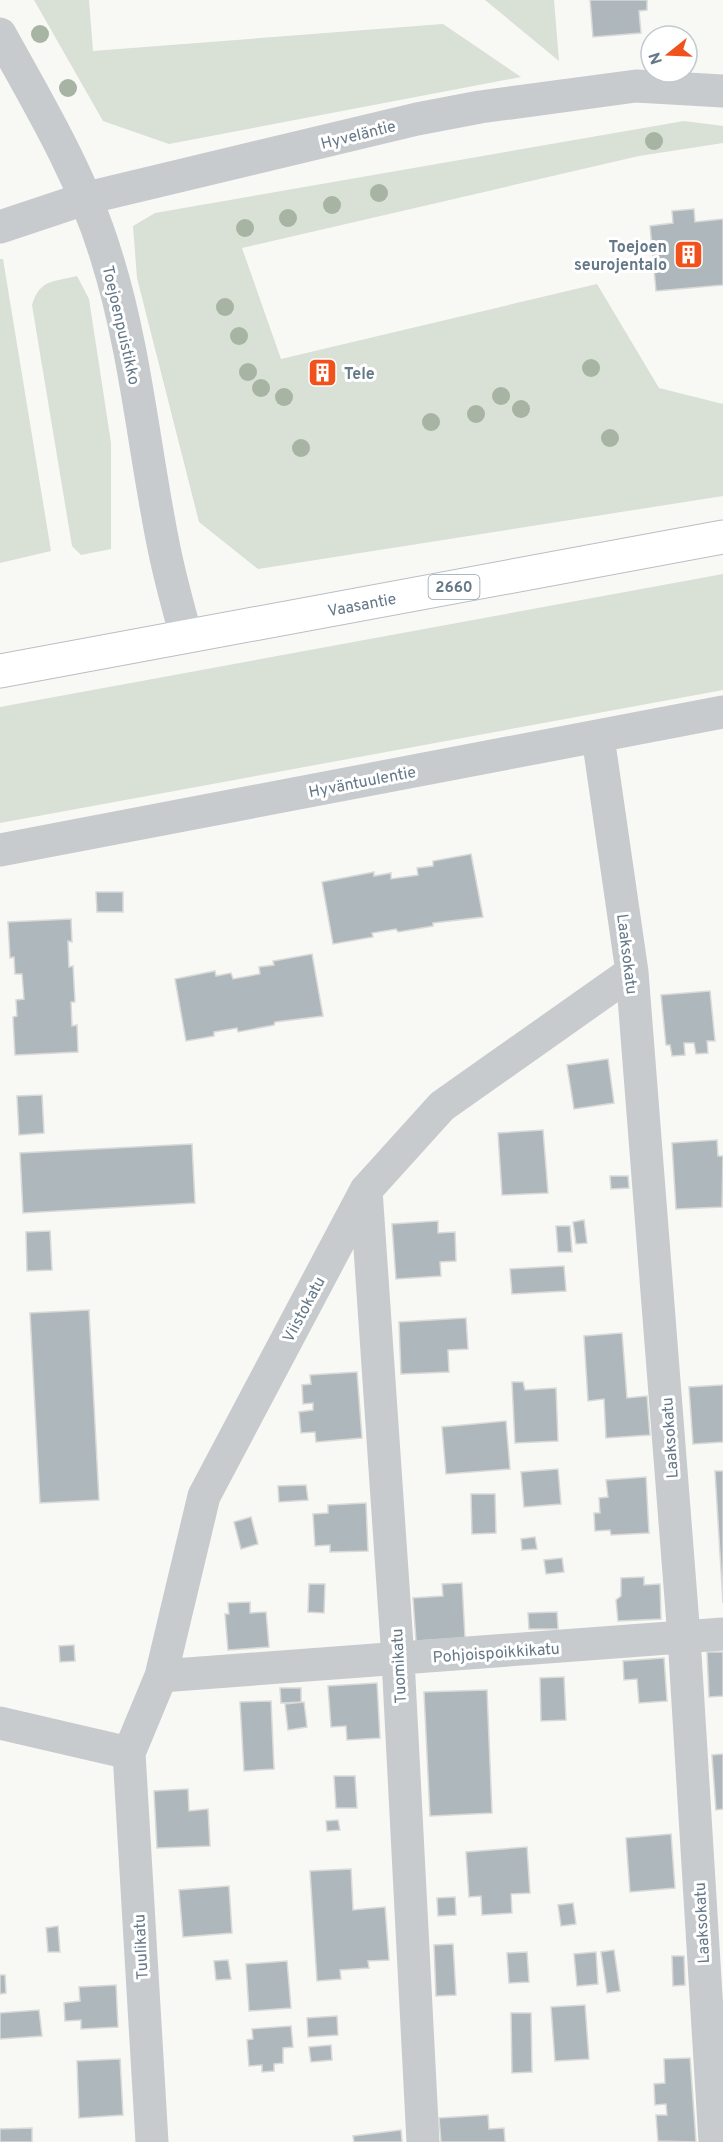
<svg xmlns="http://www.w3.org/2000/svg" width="723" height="2142" font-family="Overpass,sans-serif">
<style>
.green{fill:#d9e0d5}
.building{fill:#aeb7bc;stroke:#d9dad7;stroke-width:1.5}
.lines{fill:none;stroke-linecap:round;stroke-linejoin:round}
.major-casing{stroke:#babec2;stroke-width:35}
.minor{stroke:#c7cbce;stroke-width:33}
.major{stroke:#fff;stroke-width:33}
.tree{fill:#a7b3a3}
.labels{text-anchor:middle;stroke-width:6;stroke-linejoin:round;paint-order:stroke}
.shield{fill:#fff;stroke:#92a0ac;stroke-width:1.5}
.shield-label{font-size:15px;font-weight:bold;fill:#647888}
.street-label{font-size:16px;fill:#647888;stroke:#fff}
.poi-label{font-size:16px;font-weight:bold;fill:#647888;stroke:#fff;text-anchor:end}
</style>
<rect width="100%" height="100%" fill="#f8f8f5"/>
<path class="green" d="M34,0h55l4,51 350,-27 78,53 -352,67 -66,-23z
M485,0h69l5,61z
M684,121l39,5v17l-84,13 -397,92 39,111 316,-75 62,104 64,16v92l-465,73 -59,-47 -62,-244 -4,-52 22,-13z
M0,259h3l48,292 -51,12z
M77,276l12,23 22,144v106l-30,6 -9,-9 -40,-241c8,-26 21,-23 45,-29z
M723,574v116l-723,133v-116z"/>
<path class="building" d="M590,0h57v10l-8,1 2,22 -48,4z
M694,209l1,13 28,-3v66l-67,6 -6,-65 23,-3 -1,-12z
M471,854l12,63 -50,6v3l-35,6 -2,-3 -24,4 1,4 -40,7 -11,-62 52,-10v4l17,-3v6l27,-4 -1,-7 16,-2v-5z
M96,892h27v20h-26z
M71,919l1,23 -4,-1 1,26 4,-1 2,36h-4l1,24 5,-1 1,27 -63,3 -2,-38 4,-1 -1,-16 8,-1 -2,-25h-7l-1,-17 -4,1 -2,-36z
M312,954l11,62 -48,6 -1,3 -36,7 -1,-4 -23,4v4l-28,5 -11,-62 40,-8 1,5 15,-3 2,6 27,-5 -1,-7 15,-2 -1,-4z
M710,991l5,50h-8l1,12 -12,1 -2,-11h-10l1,12 -13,1 -2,-11h-4l-5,-50z
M608,1059l6,44 -40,6 -7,-44z
M42,1095l2,38 -25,2 -2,-39z
M543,1130l5,63 -46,2 -4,-62z
M717,1140l1,16h5l-1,51 -46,2 -4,-66z
M192,1144l3,59 -172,10 -3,-60z
M610,1176h18l1,12 -18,1z
M584,1220l3,23 -11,1 -3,-22z
M438,1221v12l17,-1 1,29 -16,1 1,14 -45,3 -4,-55z
M556,1226h14l2,26h-14z
M50,1231l2,39 -25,1 -1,-39z
M564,1266l2,25 -54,3 -2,-25z
M89,1310l10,190 -59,3 -10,-190z
M466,1318l2,31 -20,1 1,22 -48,2 -2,-52z
M622,1333l5,65 20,-2 3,39 -44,3 -2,-39 -16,2 -4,-65z
M357,1372l5,66 -46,4 -1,-10 -14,1 -2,-21 14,-2v-7l-10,1 -1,-19 9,-1 -1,-9z
M512,1382h11l2,8 31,-2 2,53 -43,2z
M723,1385v57l-30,2 -4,-57z
M506,1421l4,48 -64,5 -4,-47z
M558,1469l3,35 -37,3 -3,-35z
M715,1471h8v132z
M646,1477l3,56 -38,2 -1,-5 -15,1 -1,-18h6l-1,-15 9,-1 -2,-17z
M306,1485l2,15 -29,2 -1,-16z
M471,1494h24l1,39 -24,1z
M366,1503l2,48 -38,1v-7l-15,1 -2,-32 15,-1v-8z
M251,1517l7,27 -17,5 -7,-27z
M535,1537l2,12 -15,1 -1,-11z
M562,1558l2,14 -18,2 -2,-14z
M644,1577v8l16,-1 1,35 -43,2 -2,-21 5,-4v-18z
M462,1583l3,55 -49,3 -3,-43 30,-2 -1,-12z
M309,1584h16l-1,29 -16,-1z
M250,1602v11l16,-1 3,35 -41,3 -3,-36h4l-1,-11z
M557,1612l1,17h-29l-1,-16z
M74,1645l1,16 -15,1 -1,-16z
M707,1652h16v44l-14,1z
M664,1658l3,43 -28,2 -2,-24 -13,1 -1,-19z
M564,1677l2,43 -25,1 -1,-43z
M377,1683l3,55 -33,2 -1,-14 -15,1 -3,-41z
M280,1688h21v14l-20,1z
M487,1690l5,123 -62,3 -6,-124z
M271,1701l3,68 -30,2 -4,-69z
M304,1702l3,25 -19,3 -3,-26z
M723,1754v55l-7,1 -4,-55z
M334,1776h21l2,32h-21z
M188,1789l1,22 19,-2 2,37 -53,2 -3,-57z
M338,1820l2,10 -13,1 -1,-10z
M671,1834l4,54 -45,4 -4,-54z
M527,1847l3,46 -19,1 1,19 -30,2 -1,-19 -12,1 -3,-45z
M351,1869l2,41 32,-3 4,53 -21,1 1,7 -29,2 1,9 -24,2 -7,-110z
M229,1886l3,47 -49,4 -4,-47z
M455,1897l1,18 -18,1 -1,-18z
M573,1903l3,21 -15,2 -3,-21z
M58,1926l2,26h-12l-2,-24z
M453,1944l3,51 -20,1 -2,-51z
M614,1950l6,41 -13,2 -6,-41z
M527,1952l2,30 -20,1 -2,-30z
M596,1952l2,32 -21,2 -3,-32z
M672,1956h12l1,29 -12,1z
M228,1960l3,19 -15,1 -2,-19z
M287,1961l4,47 -42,3 -3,-47z
M0,1975h5l1,18 -6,1z
M116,1985l2,42 -37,2v-9l-16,1 -1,-18 16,-2 -1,-14z
M585,2005l4,54 -34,2 -4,-54z
M39,2010l3,26 -42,3v-26z
M511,2013h20l1,59 -20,1z
M337,2016l1,19 -30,2 -1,-19z
M291,2026l2,21 -10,1v15l-9,1v7l-12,1v-7l-13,1 -2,-26 6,-1 -1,-10z
M331,2045l1,15 -21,2 -2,-15z
M690,2058l6,84 -38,-1 -2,-26h11l-1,-11 -11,1 -1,-21 11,-1 -1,-24z
M120,2059l3,56 -44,3 -2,-57z
M488,2115l1,14 15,-1 1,14h-64l-2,-24z
M32,2128v14h-32v-13z
M401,2130l1,12h-48l-1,-6z"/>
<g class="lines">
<defs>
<g id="major">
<path id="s1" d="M0,671l723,-134"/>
</g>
</defs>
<use href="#major" class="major-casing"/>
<path class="minor" d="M0,34c40,72 82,142 106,221 30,95 38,196 58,293 6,30 14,59 22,88
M0,227l87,-29 330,-79 63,-12 156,-21 87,5
M598,737l34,235 52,665 31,505
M0,850l723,-138
M366,1190l32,469 25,483
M161,1676l562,-42
M0,1723l129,30
M152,2142l-23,-389 32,-77 43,-180 162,-306 76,-84 190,-134"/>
<use href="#major" class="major"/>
</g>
<g class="tree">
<circle cx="40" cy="34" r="9"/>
<circle cx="68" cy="88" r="9"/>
<circle cx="654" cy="141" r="9"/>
<circle cx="379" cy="193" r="9"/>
<circle cx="332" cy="205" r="9"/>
<circle cx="288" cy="218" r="9"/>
<circle cx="245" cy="228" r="9"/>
<circle cx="225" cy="307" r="9"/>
<circle cx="239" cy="336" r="9"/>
<circle cx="591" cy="368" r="9"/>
<circle cx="248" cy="372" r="9"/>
<circle cx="261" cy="388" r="9"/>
<circle cx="501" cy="396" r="9"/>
<circle cx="284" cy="397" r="9"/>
<circle cx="521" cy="409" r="9"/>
<circle cx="476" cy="414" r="9"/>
<circle cx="431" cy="422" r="9"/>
<circle cx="610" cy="438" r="9"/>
<circle cx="301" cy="448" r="9"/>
</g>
<defs>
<symbol id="building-square" viewBox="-11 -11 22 22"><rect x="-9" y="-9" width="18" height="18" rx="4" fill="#f1511b" stroke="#fff"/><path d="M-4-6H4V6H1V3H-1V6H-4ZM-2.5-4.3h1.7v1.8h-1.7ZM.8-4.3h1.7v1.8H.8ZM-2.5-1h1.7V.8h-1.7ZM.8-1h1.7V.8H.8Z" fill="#fff"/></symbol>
</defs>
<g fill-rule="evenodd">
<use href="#building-square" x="672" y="238" width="33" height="33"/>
<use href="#building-square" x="306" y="356" width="33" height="33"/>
</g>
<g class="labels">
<rect class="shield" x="428.5" y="575" width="51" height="24" rx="4.5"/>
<g class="shield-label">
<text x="454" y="592">2660</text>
</g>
<g class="street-label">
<text transform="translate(358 134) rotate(-14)" y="6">Hyveläntie</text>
<text transform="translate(122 325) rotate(77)" y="6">Toejoenpuistikko</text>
<text dy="6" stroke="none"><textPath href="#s1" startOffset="368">Vaasantie</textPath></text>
<text transform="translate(362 781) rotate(-11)" y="6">Hyväntuulentie</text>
<text transform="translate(628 954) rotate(83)" y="6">Laaksokatu</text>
<text transform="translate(303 1309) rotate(-62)" y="6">Viistokatu</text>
<text transform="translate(669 1438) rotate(-94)" y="6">Laaksokatu</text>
<text transform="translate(496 1652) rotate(-4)" y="6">Pohjoispoikkikatu</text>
<text transform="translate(398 1666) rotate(-93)" y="6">Tuomikatu</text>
<text transform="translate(701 1923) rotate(-93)" y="6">Laaksokatu</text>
<text transform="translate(140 1947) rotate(-93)" y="6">Tuulikatu</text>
</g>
<g class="poi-label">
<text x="667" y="252">Toejoen<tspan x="667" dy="18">seurojentalo</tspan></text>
<text x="344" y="379" text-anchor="start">Tele</text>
</g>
</g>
<g transform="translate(669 54) rotate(252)"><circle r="28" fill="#ffffff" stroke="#c1c9cf" stroke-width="1.5"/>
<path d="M0-4.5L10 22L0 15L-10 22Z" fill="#f1511b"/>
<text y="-9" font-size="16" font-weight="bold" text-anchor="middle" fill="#647888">N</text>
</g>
</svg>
